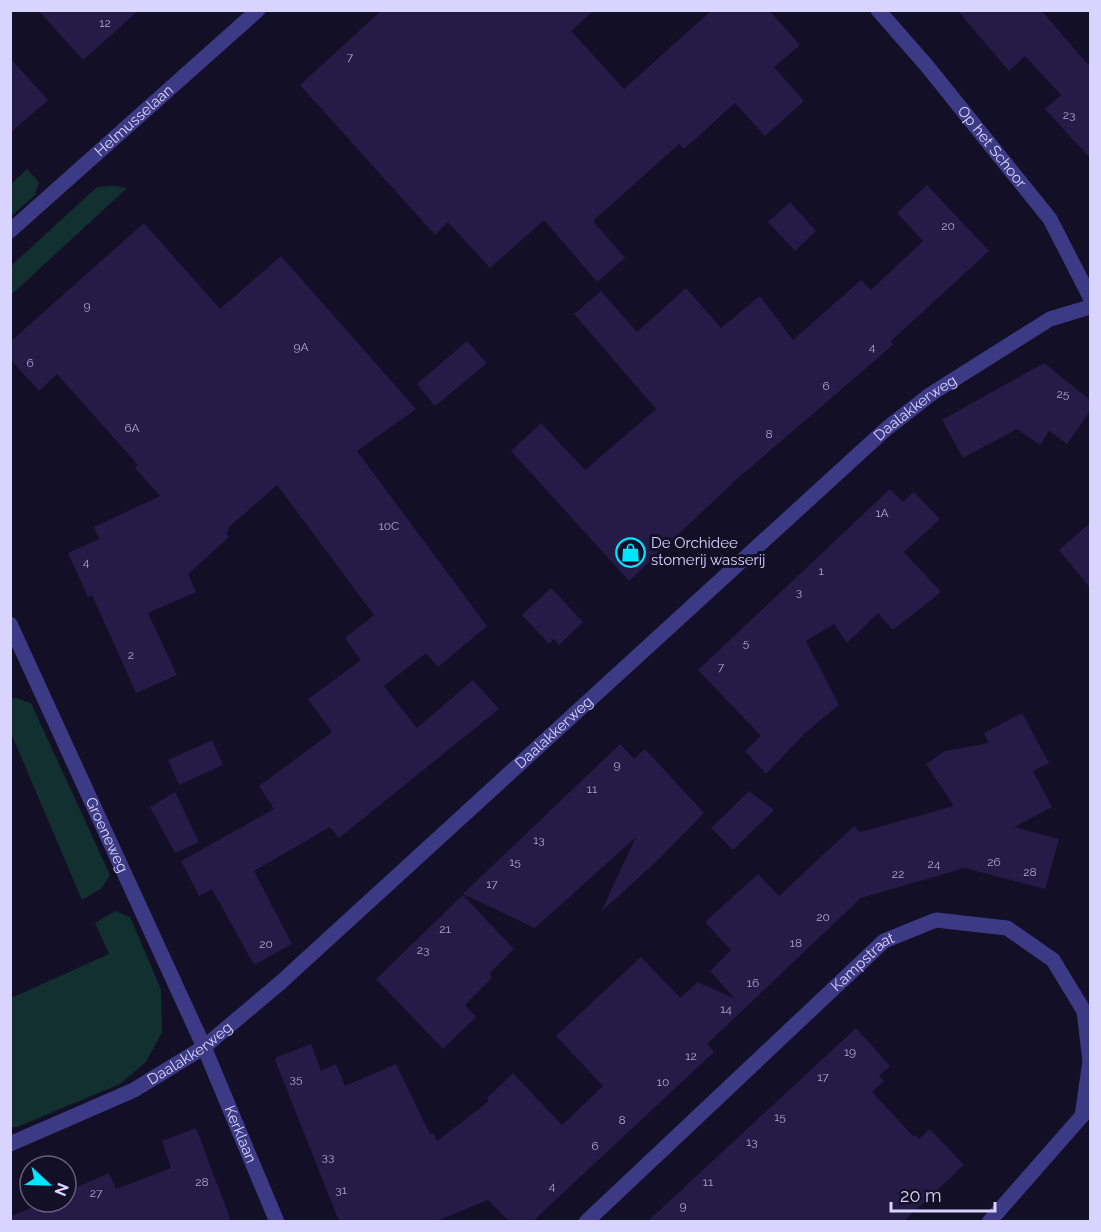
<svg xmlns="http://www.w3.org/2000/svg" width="1101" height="1232" font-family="Raleway,sans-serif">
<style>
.green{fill:#12302f}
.building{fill:#241b47}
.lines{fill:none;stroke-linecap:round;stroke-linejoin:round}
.street{stroke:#3d3a85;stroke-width:15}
.labels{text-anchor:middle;stroke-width:6;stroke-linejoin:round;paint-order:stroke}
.number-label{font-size:12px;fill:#aca6d1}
.street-label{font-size:15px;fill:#d9d4ff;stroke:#130f26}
.poi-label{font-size:15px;fill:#d9d4ff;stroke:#130f26;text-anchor:start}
</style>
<rect width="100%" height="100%" fill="#130f26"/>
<path class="green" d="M27,169l12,13 -4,13 -24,21v-32z
M114,186l13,2 -116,107v-29l86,-79z
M16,698l15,5 79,172 -8,13 -20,12 -71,-167v-34z
M115,911l15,6 31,72 1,43 -16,30 -26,22 -103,43h-6v-129l98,-44 -14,-31z"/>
<path class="building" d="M38,10h101l-56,50z
M382,10h212l-23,21 53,58 88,-79h57l31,35 -26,22 30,34 -39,35 -30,-33 -51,46 -5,-5 -86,77 32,37 -28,24 -53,-62 -54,48 -42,-46 -13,13 -135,-150z
M957,10h84l49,57v91l-45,-49 16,-14 -36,-39 -16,15z
M10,58l38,42 -38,33z
M927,185l62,66 -98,90 2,4 -156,134 -108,102 -118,-130 30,-28 44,47 71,-61 -82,-95 27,-23 36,41 49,-44 35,40 39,-32 33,44 68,-60 10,10 52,-49 -26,-28z
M790,202l26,29 -21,20 -27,-29z
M144,223l76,86 61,-53 135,153 -59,42 130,175 -49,41 -12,-14 -42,33 33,42 56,-48 26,29 -160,129 -9,-11 -76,44 38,73 -38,21 -42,-76 -13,7 -18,-35 93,-52 -15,-23 73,-54 -24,-33 53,-39 -16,-22 29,-23 -97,-130 -49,43 1,2 -3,3 3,4 -41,37 8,18 -48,21 29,62 -41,18 -44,-98 -4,2 -20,-44 31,-14 -5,-12 66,-31 -25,-28 3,-3 -81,-91 -18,17 -29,-32v-17z
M467,341l20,22 -52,43 -18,-22z
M1044,363l46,37v11l-23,33 -18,-13 -9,14 -23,-16 -54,29 -21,-38z
M890,489l13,13 11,-10 26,27 -36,33 37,40 -48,38 -15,-17 -31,30 -13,-19 -28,17 33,64 -34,28 -39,41 -21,-23 16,-15 -63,-66z
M1090,523v65l-31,-38z
M551,588l32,34 -24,23 -5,-6 -5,5 -27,-29z
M1022,713l27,50 -16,8 19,36 -38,20 45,12 -14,50 -80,-21 -104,30 -154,146 7,8 -181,169h-24l-21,-21 -51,21h-98l-64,-161 2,-3 34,-13 10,27 15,-7 9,22 51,-22 34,70 3,-1 4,8 52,-40 -2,-3 26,-25 49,52 41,-39 -47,-50 85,-79 39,41 18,-16 37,17 -25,-28 21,-21 -26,-28 53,-48 21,22 75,-70 6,6 94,-26 -28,-42 19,-13 44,-8 -5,-10z
M212,740l11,25 -44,20 -11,-25z
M620,744l14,15 11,-10 59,64 -47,48 -56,51 35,-75 -101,91 -72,-34z
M749,791l25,19 -41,40 -22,-22z
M175,792l24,50 -24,11 -25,-46z
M463,895l51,54 -25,25 3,4 -27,27 11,12 -33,32 -67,-70z
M856,1028l34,38 -11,10 5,5 -12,11 42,45 2,-2 3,4 11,-10 34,36 -60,56h-256z
M196,1128l35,93h-221v-4l34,-15h22v-10l43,-19 7,16 55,-21 -9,-27z"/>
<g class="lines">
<g class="street">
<path id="s1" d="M878,10l49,56 123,153 40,78"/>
<path id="s2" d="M10,231l248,-221"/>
<path id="s3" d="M10,624l194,423 73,175"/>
<path id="s4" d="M10,1144l124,-54 70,-43 76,-64 606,-554 45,-35 119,-75 40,-12"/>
<path id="s5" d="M586,1222l298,-281 52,-21 71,8 46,32 31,51 6,50 -8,55"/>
<path d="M989,1222l93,-106"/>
</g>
</g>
<defs>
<symbol id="shop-ring" viewBox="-11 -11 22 22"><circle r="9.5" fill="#130f26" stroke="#00e5ff" stroke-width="1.5"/><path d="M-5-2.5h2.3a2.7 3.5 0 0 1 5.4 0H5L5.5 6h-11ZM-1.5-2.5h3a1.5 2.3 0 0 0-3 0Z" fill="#00e5ff"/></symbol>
</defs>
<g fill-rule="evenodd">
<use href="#shop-ring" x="614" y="536" width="33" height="33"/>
</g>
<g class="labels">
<g class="number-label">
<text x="105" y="27">12</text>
<text x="350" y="61">7</text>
<text x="1069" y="119">23</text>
<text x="948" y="230">20</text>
<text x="87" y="310">9</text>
<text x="301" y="351">9A</text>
<text x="872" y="351">4</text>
<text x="30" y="367">6</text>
<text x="826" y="390">6</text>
<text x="1063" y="398">25</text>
<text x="132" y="432">6A</text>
<text x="769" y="438">8</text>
<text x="882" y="517">1A</text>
<text x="389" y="530">10C</text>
<text x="86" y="566">4</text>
<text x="821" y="575">1</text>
<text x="799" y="596">3</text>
<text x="746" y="647">5</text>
<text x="131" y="659">2</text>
<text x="721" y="671">7</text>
<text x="617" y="769">9</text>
<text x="592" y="793">11</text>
<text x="539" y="844">13</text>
<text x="515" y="866">15</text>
<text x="994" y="866">26</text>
<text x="934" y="868">24</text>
<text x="1030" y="876">28</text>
<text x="898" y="878">22</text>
<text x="492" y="888">17</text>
<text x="823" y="921">20</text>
<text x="445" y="933">21</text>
<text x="796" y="947">18</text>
<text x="266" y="948">20</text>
<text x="423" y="954">23</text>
<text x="753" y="987">16</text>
<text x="726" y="1013">14</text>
<text x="850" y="1056">19</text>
<text x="691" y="1060">12</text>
<text x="823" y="1081">17</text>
<text x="296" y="1083">35</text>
<text x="663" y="1086">10</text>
<text x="780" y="1121">15</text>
<text x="622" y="1124">8</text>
<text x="752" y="1146">13</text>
<text x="595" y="1150">6</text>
<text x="328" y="1161">33</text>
<text x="202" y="1186">28</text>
<text x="708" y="1186">11</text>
<text x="552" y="1190">4</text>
<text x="341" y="1194">31</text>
<text x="96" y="1197">27</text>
<text x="683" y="1210">9</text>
</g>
<g class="street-label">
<text dy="5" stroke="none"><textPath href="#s2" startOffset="166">Helmusselaan</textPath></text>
<text dy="5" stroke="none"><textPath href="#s1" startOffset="178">Op het Schoor</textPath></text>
<text dy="5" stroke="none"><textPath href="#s4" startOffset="1174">Daalakkerweg</textPath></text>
<text dy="5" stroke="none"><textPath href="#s4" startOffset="688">Daalakkerweg</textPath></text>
<text dy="5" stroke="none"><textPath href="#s3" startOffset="232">Groeneweg</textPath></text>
<text dy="5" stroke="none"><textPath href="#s5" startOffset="380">Kampstraat</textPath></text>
<text dy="5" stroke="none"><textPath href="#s4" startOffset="202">Daalakkerweg</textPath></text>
<text dy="5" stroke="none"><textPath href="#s3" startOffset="560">Kerklaan</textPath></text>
</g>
<g class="poi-label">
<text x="651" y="548">De Orchidee<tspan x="651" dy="17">stomerij wasserij</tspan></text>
</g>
</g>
<rect width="1101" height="1232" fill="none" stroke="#d9d4ff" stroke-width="24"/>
<g transform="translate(48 1184) rotate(112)"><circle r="28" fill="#130f26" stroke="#625e7d" stroke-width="1.5"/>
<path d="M0-4.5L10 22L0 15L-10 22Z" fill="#00e5ff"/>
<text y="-9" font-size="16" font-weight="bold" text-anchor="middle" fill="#d9d4ff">N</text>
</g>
<path d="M891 1202v9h104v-9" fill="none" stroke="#d9d4ff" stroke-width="3"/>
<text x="900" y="1202" font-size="18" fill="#d9d4ff" stroke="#130f26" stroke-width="4.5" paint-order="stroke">20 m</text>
</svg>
